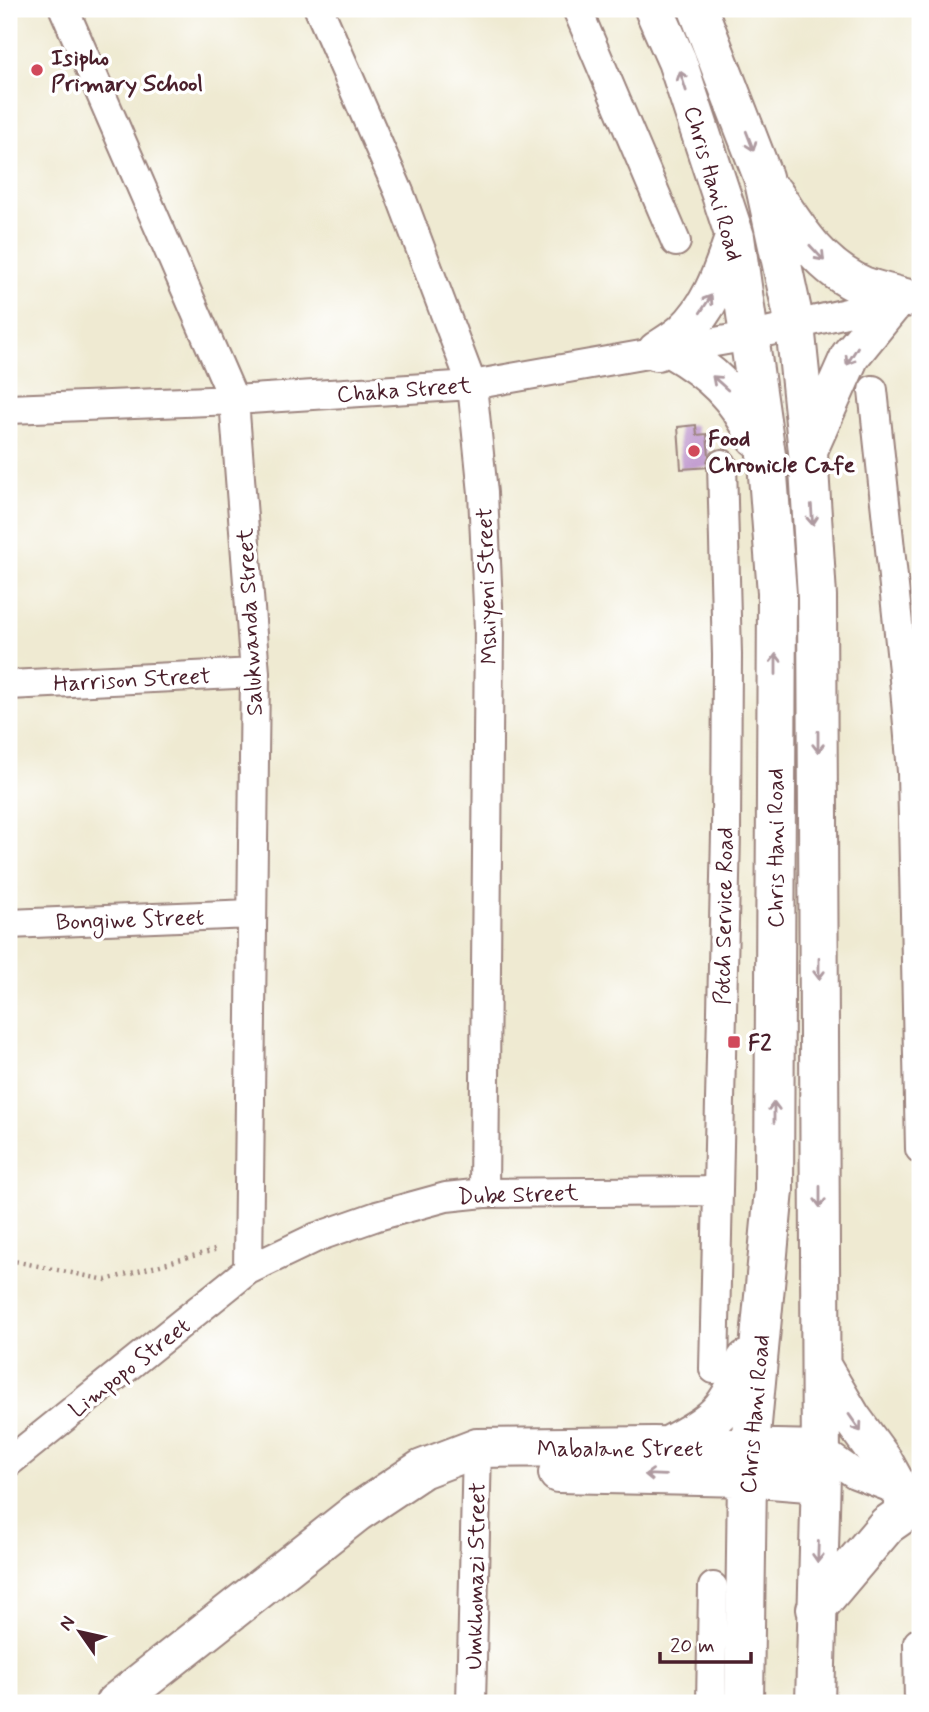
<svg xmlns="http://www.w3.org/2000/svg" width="929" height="1712" font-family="Mynerve,sans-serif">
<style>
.building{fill:#bf98ce}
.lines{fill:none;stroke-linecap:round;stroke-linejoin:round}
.street-casing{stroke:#9c847e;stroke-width:32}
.secondary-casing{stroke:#9c847e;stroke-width:42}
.path{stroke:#9c847e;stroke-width:4.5;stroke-dasharray:2 5;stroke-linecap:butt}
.street{stroke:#fff;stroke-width:28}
.secondary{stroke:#fff;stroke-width:38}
.oneway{stroke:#ae9aa0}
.poi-dot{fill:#d1495b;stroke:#fff;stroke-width:2.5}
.labels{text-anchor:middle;stroke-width:7;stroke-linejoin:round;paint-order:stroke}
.poi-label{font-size:23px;font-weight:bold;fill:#4a1f2b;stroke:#fff;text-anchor:start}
.street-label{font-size:23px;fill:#4a1f2b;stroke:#fff}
</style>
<rect width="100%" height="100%" fill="#fff"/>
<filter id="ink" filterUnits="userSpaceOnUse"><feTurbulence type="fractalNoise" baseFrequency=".0143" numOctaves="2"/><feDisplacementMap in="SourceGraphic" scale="14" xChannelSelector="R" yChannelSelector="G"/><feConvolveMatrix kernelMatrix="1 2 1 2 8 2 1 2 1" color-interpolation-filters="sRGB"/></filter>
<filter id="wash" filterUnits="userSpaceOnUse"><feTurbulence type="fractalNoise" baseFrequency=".00686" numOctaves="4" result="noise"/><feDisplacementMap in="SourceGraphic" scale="28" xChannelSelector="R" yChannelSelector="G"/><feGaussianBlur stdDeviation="1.57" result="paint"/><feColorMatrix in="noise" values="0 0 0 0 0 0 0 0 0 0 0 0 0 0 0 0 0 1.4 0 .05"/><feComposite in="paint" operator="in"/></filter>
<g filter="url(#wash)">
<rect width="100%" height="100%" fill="#efead2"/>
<g id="blocks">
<path class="building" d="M696,425l1,10 10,-1 3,33 -29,2 -3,-42z"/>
</g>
</g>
<g filter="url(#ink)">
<use href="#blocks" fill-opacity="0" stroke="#9c847e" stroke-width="2"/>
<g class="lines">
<defs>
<path id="street" d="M64,9l170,391 21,273 -7,597
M319,9l80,183 73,193 11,108 6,135 -5,565
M577,9l99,233
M873,390l32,299 7,83 8,377
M9,409l225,-9 238,-15 277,-49 152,-36
M9,685l246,-12
M9,924l242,-10
M714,1369l12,-536 1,-178 -5,-191
M821,1450l34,24 50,19
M9,1462l239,-192 69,-33 60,-21 69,-19 38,-4 233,-2
M918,1643l1,60
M471,1703l6,-255
M711,1703l2,-116"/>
<path id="secondary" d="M654,9l23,52 58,176 32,225 10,131 -3,597 -27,287 -3,226
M698,9l65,168 32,148 13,127 9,144 4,877 -6,230
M774,194c24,37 47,74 89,92 13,5 28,8 42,12
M672,349c38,22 66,47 84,88
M657,351c9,-6 19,-12 27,-19 27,-25 38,-59 49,-91
M809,448l41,-92 44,-54
M821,1366l30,51 32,44 16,29
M668,1446c46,-25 61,-34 78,-86
M558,1473l189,4 73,6
M816,1609l71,-84 33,-23
M115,1703l241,-190 66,-44 55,-21 176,-2 168,4"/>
</defs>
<use href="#street" class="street-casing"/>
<use href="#secondary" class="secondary-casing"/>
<path class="path" d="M9,1260l97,20 112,-31"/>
<use href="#street" class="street"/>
<use href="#secondary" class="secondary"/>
</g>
<defs><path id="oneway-shaft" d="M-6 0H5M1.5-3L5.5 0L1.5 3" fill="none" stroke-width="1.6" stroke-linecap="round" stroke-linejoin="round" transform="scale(1.75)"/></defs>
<g class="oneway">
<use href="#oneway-shaft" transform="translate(683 81) rotate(-108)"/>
<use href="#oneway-shaft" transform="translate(750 141) rotate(69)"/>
<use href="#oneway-shaft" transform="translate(817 253) rotate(47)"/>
<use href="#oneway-shaft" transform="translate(706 304) rotate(-57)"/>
<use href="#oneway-shaft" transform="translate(852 356) rotate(122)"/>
<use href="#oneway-shaft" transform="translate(720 383) rotate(-138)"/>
<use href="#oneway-shaft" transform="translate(812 515) rotate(86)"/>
<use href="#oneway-shaft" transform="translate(776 664) rotate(-90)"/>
<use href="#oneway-shaft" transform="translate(818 742) rotate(90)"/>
<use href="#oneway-shaft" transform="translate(819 969) rotate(90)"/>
<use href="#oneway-shaft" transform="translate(774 1112) rotate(-90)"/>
<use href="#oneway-shaft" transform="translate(820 1197) rotate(90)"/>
<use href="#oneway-shaft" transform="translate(855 1423) rotate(55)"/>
<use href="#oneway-shaft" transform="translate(655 1475) rotate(-178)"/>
<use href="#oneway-shaft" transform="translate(818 1552) rotate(92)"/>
</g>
</g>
<g class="poi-dot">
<circle cx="37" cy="70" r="7"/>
<circle cx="694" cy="451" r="7"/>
<rect x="727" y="1035" width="14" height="14" rx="3.5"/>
</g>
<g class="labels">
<g class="poi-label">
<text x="51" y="65">Isipho<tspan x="51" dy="26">Primary School</tspan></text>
<text x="708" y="446">Food<tspan x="708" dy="26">Chronicle Cafe</tspan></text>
<text x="748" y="1050">F2</text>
</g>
<g class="street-label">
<text transform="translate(714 183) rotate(74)" y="8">Chris Hani Road</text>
<text transform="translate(404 389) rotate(-4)" y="8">Chaka Street</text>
<text transform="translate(486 586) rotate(-92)" y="8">Mshiyeni Street</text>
<text transform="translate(249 622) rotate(-93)" y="8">Salukwanda Street</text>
<text transform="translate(132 679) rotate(-3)" y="8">Harrison Street</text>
<text transform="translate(775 848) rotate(-90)" y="8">Chris Hani Road</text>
<text transform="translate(723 916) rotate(-89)" y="8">Potch Service Road</text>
<text transform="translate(130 919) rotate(-2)" y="8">Bongiwe Street</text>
<text transform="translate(518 1194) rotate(-2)" y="8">Dube Street</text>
<text transform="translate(129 1367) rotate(-38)" y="8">Limpopo Street</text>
<text transform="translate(754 1414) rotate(-85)" y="8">Chris Hani Road</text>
<text x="620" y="1456">Mabalane Street</text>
<text transform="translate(475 1576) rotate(-89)" y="8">Umkhomazi Street</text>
</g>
</g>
<rect width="929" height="1712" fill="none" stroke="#fff" stroke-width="35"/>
<g transform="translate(80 1632) rotate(304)" stroke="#ffffff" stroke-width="5" paint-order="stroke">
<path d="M0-5L12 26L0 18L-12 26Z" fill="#4a1f2b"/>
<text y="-10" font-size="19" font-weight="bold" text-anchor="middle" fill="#4a1f2b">N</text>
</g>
<path d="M660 1652v10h91v-10" fill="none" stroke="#4a1f2b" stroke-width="3.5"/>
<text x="670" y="1652" font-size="21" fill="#4a1f2b" stroke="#ffffff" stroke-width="5" paint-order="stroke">20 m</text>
</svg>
